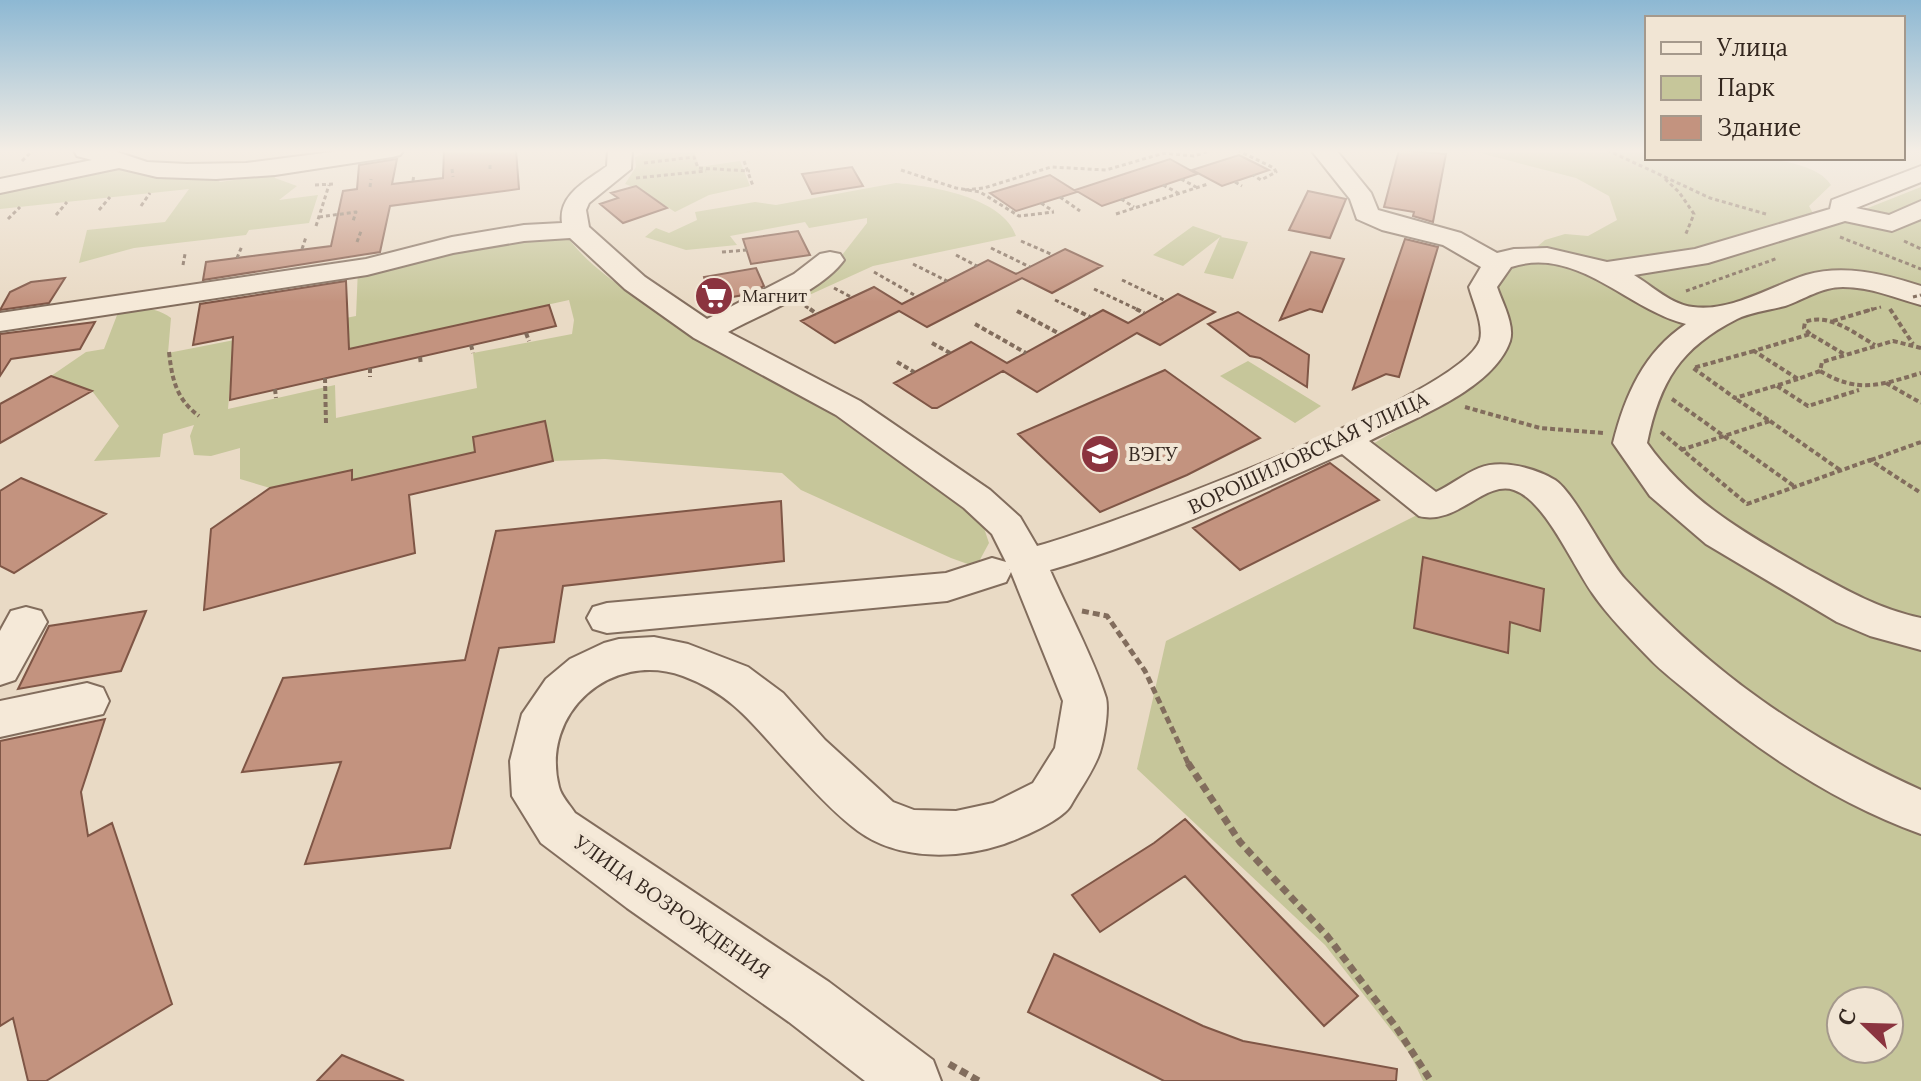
<svg xmlns="http://www.w3.org/2000/svg" width="1921" height="1081" font-family="Lora,serif">
<style>
.green{fill:#c6c69a;fill-rule:evenodd}
.building{fill:#c3937f;stroke:#7f5646;stroke-width:2}
.lines{fill:none;stroke-linecap:round;stroke-linejoin:round}
.minor-casing{stroke:#826d5d;stroke-width:4}
.path-far3{stroke:#826d5d;stroke-width:3;stroke-dasharray:4 3;stroke-linecap:butt}
.path-far2{stroke:#826d5d;stroke-width:4;stroke-dasharray:5 3;stroke-linecap:butt}
.path-far1{stroke:#826d5d;stroke-width:5;stroke-dasharray:7 4;stroke-linecap:butt}
.path{stroke:#826d5d;stroke-width:7;stroke-dasharray:8 5;stroke-linecap:butt}
.minor{fill:#f5e9d8;fill-rule:evenodd}
.path-bridge{stroke:#826d5d;stroke-width:3;stroke-dasharray:4 3;stroke-linecap:butt}
.labels{text-anchor:middle;stroke-width:8;stroke-linejoin:round;paint-order:stroke}
.far-poi-label{font-size:18px;fill:#34271f;stroke:#f1e5d4;text-anchor:start}
.street-label{font-size:20px;fill:#34271f;stroke:#f1e5d4}
.poi-label{font-size:20px;fill:#34271f;stroke:#f1e5d4;text-anchor:start}
</style>
<rect width="100%" height="100%" fill="#e9dac5"/>
<path class="green" d="M641,150h53l5,17 41,-6 10,25 -41,9 -34,17 -33,-22 -17,-6 11,-17 -1,-10 7,-2z
M1469,150h178v8c42,0 161,-11 184,27l-22,21 5,9 16,8 91,-36v894h-498l-13,-27 -85,-109 -188,-176 29,-128 259,-130 -75,-54 125,-72 19,-26 -9,-79 46,-28 14,-12 20,-6 23,2 29,-16 -8,-24 -33,-18zM1841,1001h48v48h-48z
M118,161l93,11 9,10 54,-8 1,4 22,8 -18,14 39,-5 -9,28 -60,7 -3,5 -112,13 -55,15 8,-33 78,-8 24,-33 -189,20v-23z
M896,183c35,3 107,14 120,53l-143,30 -77,35 -8,-7 51,-35 28,-36v-5l-58,10 -4,-6 -75,14 7,9 -51,5 -41,-13 11,-9 13,5 28,-13 -2,-8 60,-10 21,3z
M1193,226l29,10 -1,1 27,5 -15,37 -29,-6 16,-36 -37,29 -30,-11z
M563,231c28,42 79,69 121,96l3,6 146,82 149,107 7,21 -13,24 -25,-9 -150,-68 -19,-17 -177,-14 -52,2 -8,-40 -72,16 2,15 -123,28v-10l-82,18 -30,-9v-31l-29,8 -17,-1 -4,-19 4,-11 -31,9 -3,23 -66,4 25,-35 -27,-35 -41,-15 35,-24 18,-3 15,-39c20,-3 35,-4 52,8l-3,35 188,-37 2,-48zM569,300l5,20 -2,14 -99,19 4,35 -141,30 -1,-33 -107,24 3,-34z
M1248,361l73,45 -26,17 -75,-47z"/>
<path class="building" d="M444,150h72l3,39 -129,17 -10,46 -177,28 3,-18 125,-16 12,-55 14,-2 2,-24 38,-6 -5,25 51,-6z
M1399,150l47,4 -13,68 -20,-6 1,-4 -30,-5z
M1239,155l30,15 -47,16 -30,-16z
M1170,159l27,15 -95,32 -27,-16z
M852,167l11,19 -51,8 -10,-20z
M1050,175l27,17 -61,19 -26,-18z
M636,186l31,22 -44,15 -23,-19 18,-6 -7,-5z
M1308,191l38,8 -16,39 -41,-8z
M798,231l12,24 -59,9 -8,-25z
M1405,239l33,8 -39,130 -13,-3 -33,15z
M1065,249l37,17 -50,27 -30,-15 -95,49 -28,-16 -64,32 -34,-22 73,-34 28,17 86,-44 28,14z
M1311,252l33,7 -22,53 -12,-3 -30,11z
M756,268l8,18 -15,8 -39,7 -6,-24z
M65,278l-16,25 -49,7 10,-18 21,-10z
M346,281l3,68 200,-44 7,21 -326,74 3,-63 -40,8 7,-41z
M1178,294l37,18 -55,33 -23,-12 -100,59 -34,-21 -66,37h-5l-38,-25 77,-41 36,21 96,-53 25,13z
M1238,312l71,43 -2,32 -47,-29 -10,-2 -42,-32z
M95,322l-15,27 -69,10 -11,17v-42z
M1165,370l95,68 -73,37 -87,37 -82,-78z
M51,376l41,15 -92,52v-39z
M545,421l8,40 -144,34 6,58 -211,57 7,-81 59,-41 82,-18v10l123,-28 -2,-15z
M1330,463l49,37 -139,70 -47,-42z
M21,478l85,36 -92,59 -14,-7v-75z
M781,501l3,60 -221,25 -9,56 -55,6 -49,200 -145,16 36,-102 -99,10 41,-94 182,-18 31,-129z
M1423,557l121,32 -4,42 -30,-9 -2,31 -94,-25z
M146,611l-25,60 -103,18 31,-63z
M105,719l-24,73 7,44 24,-13 60,181 -126,77h-18l-15,-63 -13,8v-285z
M1185,819l173,177 -34,30 -139,-150 -85,56 -28,-37 82,-52z
M1054,954l149,72 40,15 154,28 -1,12h-232l-136,-69z
M342,1055l62,26h-87z"/>
<g class="lines">
<defs>
<path id="minor" d="M74,150h37l36,12 40,2 59,-1 101,-13h57l-4,5 -8,2 -117,18 -59,4 -59,-2 -38,-9 -119,25v-14l92,-19 -15,-4z
M608,150h24l-1,19 -42,34 -3,7 3,17 56,50 62,42 87,-45 26,-20 10,-2 10,2 4,6c-22,31 -83,54 -116,72l132,69 130,89 30,27 17,29c67,-18 425,-150 443,-206 4,-15 -7,-38 -11,-53l12,-20 -38,-22 -61,-15 -25,-11 -7,-20 -39,-49h25l35,43 7,17 83,23 36,20 17,-4 33,-1 60,14 88,-13 135,-40 2,-9 89,-34v16l-65,26 33,7 32,-14v18l-29,12 -47,-10 -137,42 -74,12c18,11 38,30 59,32 39,5 78,-21 113,-32 38,-11 78,-1 115,11v19c-26,-7 -50,-18 -78,-18 -22,0 -38,12 -58,19 -15,4 -34,6 -48,13 -57,29 -77,62 -90,124 41,58 96,89 157,124 38,21 74,42 117,51v32l-51,-14 -33,-14 -131,-78 -56,-48 -37,-53c12,-48 31,-91 73,-119 -58,-14 -109,-79 -175,-57l-14,20c5,15 18,38 13,54 -17,49 -98,78 -141,100l67,51c15,-7 28,-18 43,-24 23,-9 56,0 76,12 19,12 51,78 70,99 90,97 177,157 296,211v44c-84,-30 -159,-80 -227,-137 -15,-13 -32,-25 -45,-39 -19,-20 -41,-42 -56,-64 -20,-28 -48,-94 -79,-104 -30,-10 -57,36 -95,26l-77,-62c-97,43 -191,87 -292,116 17,39 44,89 56,128 3,13 -2,41 -6,54 -6,18 -20,37 -29,53 -8,15 -50,33 -67,39 -46,15 -105,17 -146,-13 -23,-17 -46,-42 -65,-63 -37,-39 -58,-73 -110,-92 -72,-26 -143,37 -124,111 2,9 11,18 16,26l254,169 104,78 8,21h-76l-76,-59 -162,-114 -86,-65 -29,-47 -2,-35 12,-47 24,-35 24,-20 34,-16 15,-4 35,-2 34,7 60,23 35,26 42,47 68,62 21,8 42,1 37,-8 40,-20 22,-35 8,-47 -52,-129 -5,10 -59,19 -340,32 -14,-4 -6,-11 6,-11 14,-4 339,-30 46,-15 14,4 4,8 -18,-36 -28,-26 -128,-93 -142,-77 -69,-49 -55,-51 -46,3 -71,12 -86,22 -367,56v-18l366,-54 86,-22 72,-12 38,-2c-4,-29 25,-42 45,-57z
M26,607l15,4 6,11 -32,58 -15,5v-54l11,-20z
M87,683l16,5 6,13 -6,13 -103,23v-36z"/>
</defs>
<use href="#minor" class="minor-casing"/>
<path class="path-far3" d="M1237,150l37,18 2,4 -15,8 -8,-5
M1607,150l103,48 56,16
M746,151h7
M22,161l11,-11
M744,161l9,25
M644,163l50,-6 4,11 52,3
M490,165v7
M452,169l1,8
M901,170l55,18 24,4 39,24 35,-4
M636,178l70,-7
M1181,179l15,8
M1665,179l14,13 15,22 -9,22
M413,181l1,-7
M1235,182l7,4
M315,185l18,-1
M1163,185l15,8
M370,187l1,-8
M965,190l19,-2 67,-21 55,3 58,-17 30,3 18,-6
M1060,197l20,14
M1121,199l13,8
M1041,203l12,8
M141,206l9,-13
M99,210l11,-13
M1116,214l92,-30
M56,215l11,-13
M319,217l37,-5 -3,9
M8,219l12,-12
M316,226l13,-41
M1840,237l81,32
M1021,241l32,14
M1904,241l17,8
M357,242l4,-11
M991,248l39,19
M302,249l4,-12
M722,252l25,-2
M956,255l21,11
M237,258l5,-12
M913,264l34,17
M183,265l2,-11
M874,272l42,24
M1122,280l44,21
M834,288l17,9
M1094,289l47,22
M1686,291l92,-33
M1055,300l23,11
M805,306l8,5
M1866,311l15,-4"/>
<path class="path-far2" d="M810,309l7,5
M1074,309l16,8
M1136,309l8,4
M1890,309l23,35
M1017,311l43,23
M1833,321l40,-12
M975,324l51,29
M526,333l3,8
M1810,334l-6,-6 1,-6c24,-10 50,12 70,23
M932,343l18,10
M471,345l2,8
M1921,348l-28,-7 -71,21 -2,9c39,23 60,14 101,2
M1754,351l-61,17 42,30 63,-19
M169,352c3,27 7,47 30,64
M420,357l1,8
M897,362l17,10
M370,368v9
M1820,371l-22,8 -44,-28 56,-17 34,20
M325,378l1,46
M1886,383l35,20
M1777,386l31,20 51,-16
M275,389l1,9
M1672,399l122,87
M1465,407l75,21 64,5
M1770,421l70,49
M1661,432l86,72 123,-44 51,33
M1681,450l89,-29 -34,-22
M1871,460l50,-18"/>
<path class="path-far1" d="M1082,611l25,5 38,55 44,94"/>
<path class="path" d="M1188,763l52,79 88,95 68,90 35,54
M949,1064l30,17"/>
<use href="#minor" class="minor"/>
<path class="path-bridge" d="M1913,297l8,-2"/>
</g>
<linearGradient id="sky" x2="0" y2="1"><stop stop-color="#8db8d3"/><stop offset="0.5" stop-color="#f5eee5"/><stop offset="1" stop-color="#f5eee5" stop-opacity="0"/></linearGradient>
<rect width="1921" height="302" fill="url(#sky)"/>
<defs>
<symbol id="supermarket-disc" viewBox="-11 -11 22 22"><circle r="9.5" fill="#8b343f" stroke="#f1e5d4"/><path d="M-6-5.5h2.5l.6 2H6L4.5 2H-2.5L-4.4-4H-6ZM-1.5 3.2a1.3 1.3 0 1 0 .1 0ZM3 3.2a1.3 1.3 0 1 0 .1 0Z" fill="#fff"/></symbol>
<symbol id="university-disc" viewBox="-11 -11 22 22"><circle r="9.5" fill="#8b343f" stroke="#f1e5d4"/><path d="M0-5L7-2L0 1L-7-2ZM-4 1L0 2.5L4 1V4Q0 6-4 4Z" fill="#fff"/></symbol>
</defs>
<g fill-rule="evenodd">
<use href="#supermarket-disc" x="692" y="274" width="44" height="44"/>
<use href="#university-disc" x="1078" y="432" width="44" height="44"/>
</g>
<g class="labels">
<g class="far-poi-label">
<text x="742" y="302">Магнит</text>
</g>
<g class="street-label">
<text transform="translate(1308 453) rotate(-25)" y="7">ВОРОШИЛОВСКАЯ УЛИЦА</text>
<text transform="translate(672 907) rotate(35)" y="7">УЛИЦА ВОЗРОЖДЕНИЯ</text>
</g>
<g class="poi-label">
<text x="1128" y="461">ВЭГУ</text>
</g>
</g>
<rect x="1645" y="16" width="260" height="144" fill="#f1e5d4" stroke="#a5998c" stroke-width="2"/>
<rect x="1661" y="42" width="40" height="12" fill="#f5e9d8" stroke="#a5998c" stroke-width="2"/>
<text x="1717" y="56" font-size="24" fill="#34271f">Улица</text>
<rect x="1661" y="76" width="40" height="24" fill="#c6c69a" stroke="#a5998c" stroke-width="2"/>
<text x="1717" y="96" font-size="24" fill="#34271f">Парк</text>
<rect x="1661" y="116" width="40" height="24" fill="#c3937f" stroke="#a5998c" stroke-width="2"/>
<text x="1717" y="136" font-size="24" fill="#34271f">Здание</text>
<g transform="translate(1865 1025) rotate(293)"><circle r="38" fill="#f1e5d4" stroke="#a5998c" stroke-width="2"/>
<path d="M0-6L14 30L0 20L-14 30Z" fill="#8b343f"/>
<text y="-12" font-size="22" font-weight="bold" text-anchor="middle" fill="#34271f">С</text>
</g>
</svg>
